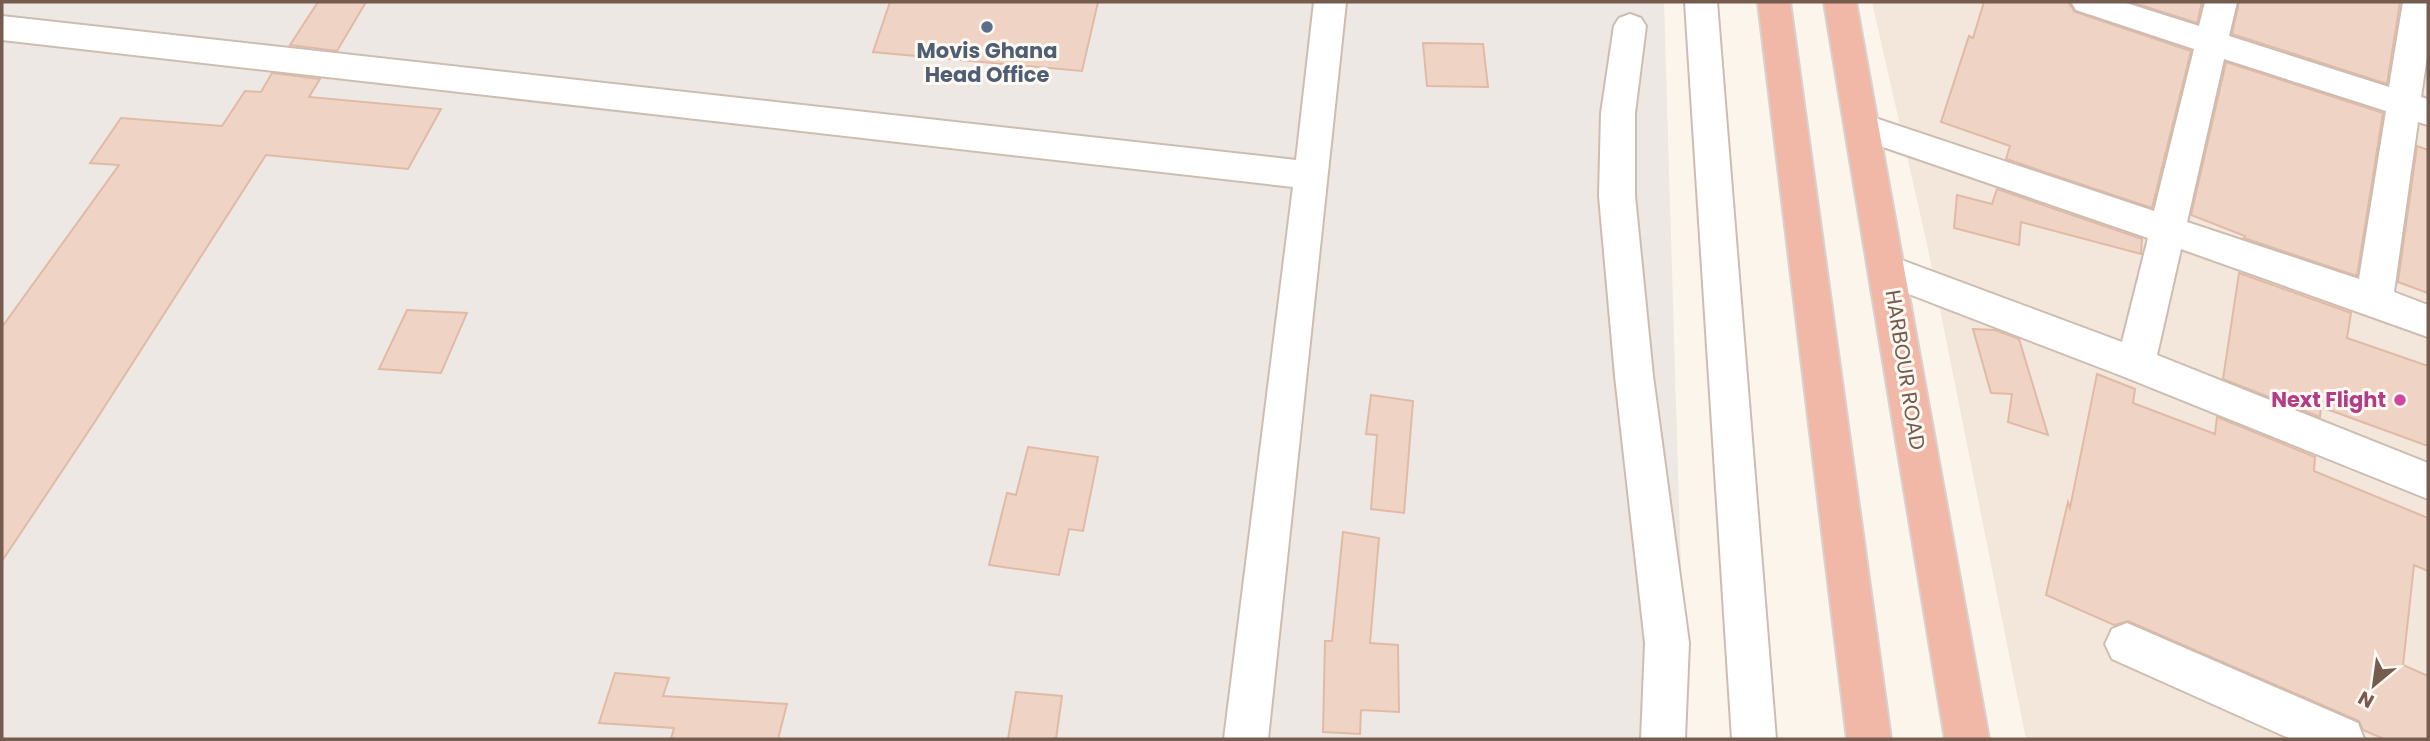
<svg xmlns="http://www.w3.org/2000/svg" width="2430" height="741" font-family="Poppins,sans-serif">
<style>
.residential{fill:#f3e6da}
.industrial{fill:#ede8e3}
.building{fill:#efd4c5;stroke:#e1baa6;stroke-width:2}
.lines{fill:none;stroke-linecap:round;stroke-linejoin:round}
.minor-casing{stroke:#cdbdb1;stroke-width:4}
.highway-casing{stroke:#d9d1ce;stroke-width:4}
.minor{fill:#fff;fill-rule:evenodd}
.highway{fill:#f1b7a7;fill-rule:evenodd}
.service-dot{fill:#5c6f8a;stroke:#fef9f2;stroke-width:2.5}
.hotel-dot{fill:#d1479c;stroke:#fef9f2;stroke-width:2.5}
.labels{text-anchor:middle;stroke-width:6;stroke-linejoin:round;paint-order:stroke}
.service-label{font-size:21px;font-weight:bold;fill:#4e5e75;stroke:#fef9f2}
.street-label{font-size:21px;fill:#765b4f;stroke:#fef9f2}
.hotel-label{font-size:21px;font-weight:bold;fill:#b23c85;stroke:#fef9f2;text-anchor:end}
</style>
<rect width="100%" height="100%" fill="#fcf5eb"/>
<path class="residential" d="M1872,2h556v737h-402l-99,-495z"/>
<path class="industrial" d="M2,2h1662l22,737h-1684z"/>
<path class="building" d="M318,2h48l-29,49 -47,-6z
M890,2h208l-16,69 -209,-19z
M1984,2h84l7,10 116,39 -39,157 -146,-49 4,-13 -69,-24 28,-86 4,2z
M2131,2h71l-5,21z
M2239,2h161l-13,82 -155,-50z
M1423,43l60,1 5,43 -61,-1z
M2226,62l157,51 -26,163 -113,-38 1,-2 -54,-21z
M272,73l48,6 -11,18 132,12 -33,60 -142,-14 -170,265 -94,141v-234l117,-162 -29,-2 31,-45 101,8 23,-35 16,1z
M2417,146l11,4v143l-30,-11z
M1997,189l145,50 -1,15 -120,-32 -2,23 -65,-17 3,-33 35,9z
M2239,273l112,40 -4,25 81,28v80l-107,-39 -1,10 -97,-38z
M407,310l60,3 -26,60 -62,-4z
M1973,329l22,1 24,9 29,96 -40,-13 4,-28 -21,-1z
M2097,374l38,15 -2,14 82,31 2,-17 98,40 -1,14 114,47v53l-14,-6 -11,100 25,11v63h-44l-21,-9 -4,-9 -231,-100 -14,4 -68,-30 22,-93 2,6z
M1371,395l42,6 -9,112 -33,-4 6,-74 -11,-1z
M1028,447l70,10 -15,74 -14,-2 -10,46 -70,-10 18,-72 9,2z
M1343,532l36,6 -9,105 28,2 1,67 -38,-2 -1,24 -37,-2 2,-91h7z
M615,673l54,5 -6,18 124,8 -9,35h-107l3,-11 -75,-5z
M1016,692l46,4 -6,43h-48z"/>
<g class="lines">
<defs>
<path id="minor" d="M1314,2h32l-78,737h-44l69,-552 -1291,-147v-24l1294,144z
M1685,2h32l59,737h-44z
M2071,2h52l76,24 6,-24h32l-8,34 160,51 14,-85h25v47l-7,48 7,2v26l-10,-3 -24,170 34,13v32l-247,-88 -24,106 271,108v36l-306,-123 -247,-95 -5,-11 5,-11 13,-4 234,87 26,-104 -297,-102 -5,-9 5,-9 12,-4 291,97 40,-162 -118,-39zM2224,59l162,52 -27,168 -172,-57z
M1630,14l11,4 5,8 -11,87v83l18,180 36,267 -4,96h-44l4,-96 -30,-267 -16,-180 2,-83 13,-87 5,-8z
M2127,623l231,100 6,16h-73l-179,-80 -7,-15 7,-15z"/>
<path id="highway" d="M1758,2h32l101,737h-44z
M1824,2h32l133,737h-44z"/>
</defs>
<use href="#minor" class="minor-casing"/>
<use href="#highway" class="highway-casing"/>
<use href="#minor" class="minor"/>
<use href="#highway" class="highway"/>
</g>
<circle class="service-dot" cx="987" cy="27" r="7"/>
<circle class="hotel-dot" cx="2400" cy="400" r="7"/>
<g class="labels">
<g class="service-label">
<text x="987" y="58">Movis Ghana<tspan x="987" dy="24">Head Office</tspan></text>
</g>
<g class="street-label">
<text transform="translate(1905 370) rotate(81)" y="7">HARBOUR ROAD</text>
</g>
<g class="hotel-label">
<text x="2386" y="407">Next Flight</text>
</g>
</g>
<rect width="2430" height="741" fill="none" stroke="#765b4f" stroke-width="7"/>
<g transform="translate(2374 685) rotate(209)" stroke="#fef9f2" stroke-width="5" paint-order="stroke">
<path d="M0-5L12 26L0 18L-12 26Z" fill="#765b4f"/>
<text y="-10" font-size="19" font-weight="bold" text-anchor="middle" fill="#765b4f">N</text>
</g>
</svg>
